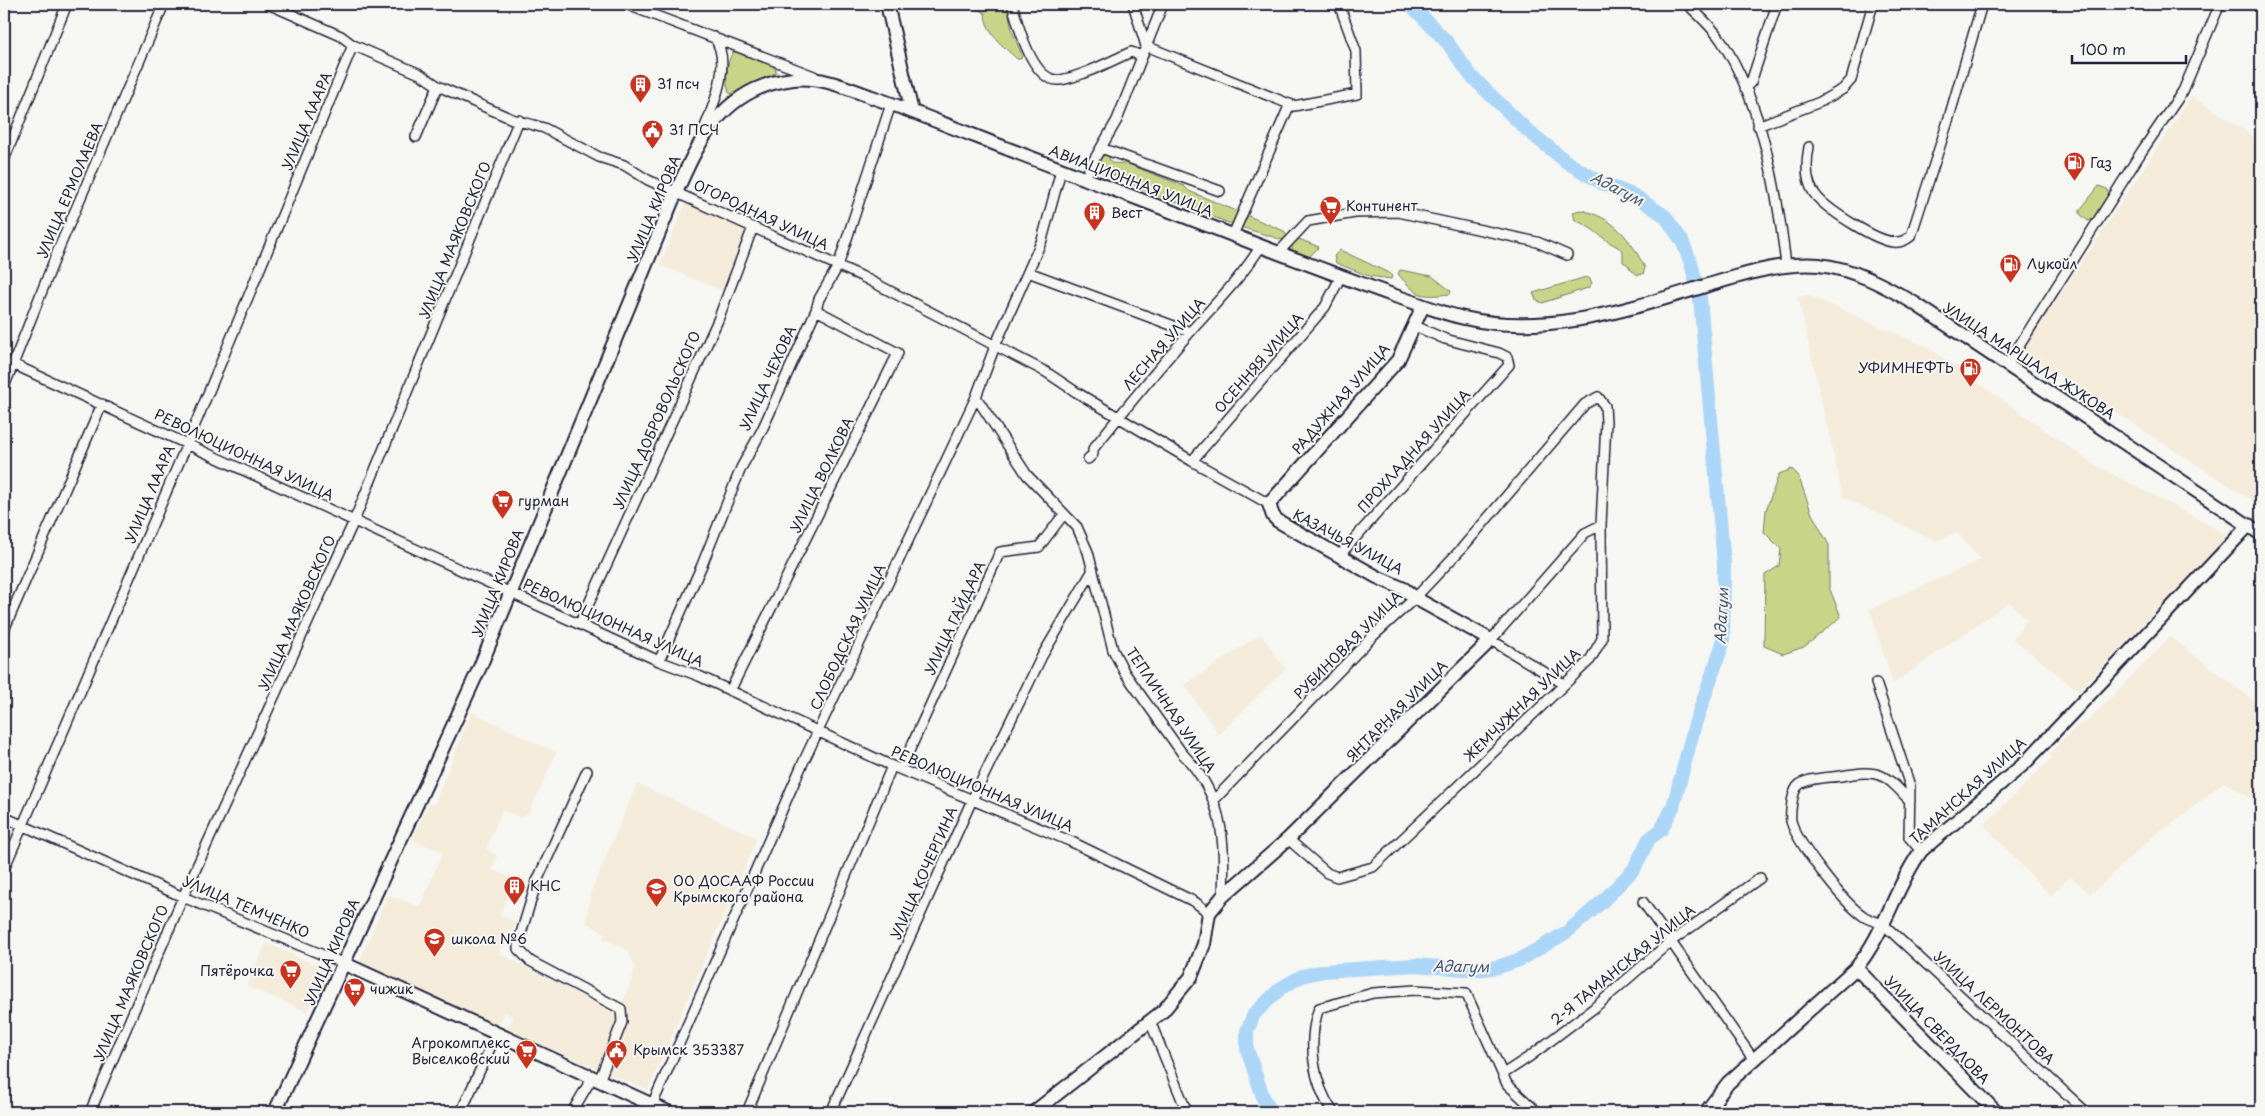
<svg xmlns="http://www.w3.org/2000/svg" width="2265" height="1116" font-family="'Playpen Sans',sans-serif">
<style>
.built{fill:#f4ebda}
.green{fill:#c8d588;stroke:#757c62}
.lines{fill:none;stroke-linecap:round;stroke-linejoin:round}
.river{stroke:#acd6f7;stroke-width:14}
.street-casing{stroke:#22223b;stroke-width:12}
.secondary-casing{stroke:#22223b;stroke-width:16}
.street{stroke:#f6f6f2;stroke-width:9}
.secondary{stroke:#f6f6f2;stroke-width:12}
.labels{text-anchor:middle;stroke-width:4;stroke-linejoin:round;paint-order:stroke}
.poi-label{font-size:14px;fill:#22223b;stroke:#f6f6f2;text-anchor:start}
.street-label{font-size:14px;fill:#22223b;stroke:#f6f6f2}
.water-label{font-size:15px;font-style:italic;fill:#4b5873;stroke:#f6f6f2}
</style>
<rect width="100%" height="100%" fill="#f6f6f2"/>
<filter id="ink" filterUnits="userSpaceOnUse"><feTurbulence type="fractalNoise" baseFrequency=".02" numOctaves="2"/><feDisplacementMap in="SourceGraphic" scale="10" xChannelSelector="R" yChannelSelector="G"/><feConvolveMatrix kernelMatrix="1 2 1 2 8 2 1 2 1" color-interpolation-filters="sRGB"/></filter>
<g filter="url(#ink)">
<path class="built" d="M2192,96l69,45v365l-239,-154z
M686,202l58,25 4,8 -24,56 -64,-26z
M1808,295l121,53 161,114 138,73 -149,156 -66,-52 14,-19 -18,-18 -116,82 -23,-75 111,-49 -24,-28 -21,9 -93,-44 -45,-200z
M1261,634l24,35 -66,66 -34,-50z
M2170,637l91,69v98l-37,-22 -60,48 -2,-2 -71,66 -21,-18 -19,20 -67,-71 68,-67 -3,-4 26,-26 14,-8z
M472,712l84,41 -28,62 -3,-1 -2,4 -21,-8 -16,39 11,7 -5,14 22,9 -14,36 16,7 -8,21 -4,-2 -5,12 118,62 13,-29 5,-20 -8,-17 -24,-10 2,-6 -18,-10 3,-29 47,-110 120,54 -109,252 -141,-60 7,-14 -10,-4 -6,14 -139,-63 29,-68 32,12 23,-55 -31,-12 17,-37 5,2z
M266,943l61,27 -19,42 -61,-26z"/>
<path class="green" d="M974,4h33l5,27 10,24 -1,4h-4c-14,-13 -31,-25 -32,-46l-10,-5z
M733,52c11,-2 35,9 43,17v4l-43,21 -4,-1c-4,-12 -3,-30 4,-41z
M1104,153l5,4 2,6 17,1 56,22 5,5 95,40 3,6 -5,3c-23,-8 -75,-21 -91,-36 -16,-1 -34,-8 -49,-15 -16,-7 -26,-16 -44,-17l-4,-4 6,-14z
M2099,186l8,3 3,9 -14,20 -8,3 -8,-7v-4z
M1580,210c34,7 50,28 65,58l-2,6 -5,1 -7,-5 -3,-5 -5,-3v-11c-5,-5 -12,-7 -17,-11 -13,-10 -16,-13 -31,-20l-2,-8z
M1299,239l20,8 -10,10 -17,-7v-7z
M1340,250l51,24 1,2 -1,3 -22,-3 -33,-13 -2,-7z
M1400,270l32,6 19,15 -1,3c-30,3 -32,3 -52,-20z
M1586,277l4,2 2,4 -4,5 -46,15 -6,-3 -3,-7z
M1792,469l6,6 14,39 17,31v42l12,30 -37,30 -21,7 -19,-8 1,-71 14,-9 2,-17 -17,-17 2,-22 13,-36z"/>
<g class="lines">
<path class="river" d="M1272,1112l-8,-12 -17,-51v-18l7,-17 27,-26 21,-12 22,-5 92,-6 60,5 22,-3 21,-7 48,-28 36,-31 31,-32 15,-30 12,-9 12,-23 22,-83 28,-81 1,-80 -24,-265 -9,-35 -9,-22 -17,-25 -30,-20 -33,-13 -34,-20 -41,-33 -56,-54 -24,-34 -37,-38"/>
<defs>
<path id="street" d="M268,4l73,32 12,9 67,29 18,12 74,33 32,9 55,29 25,8 24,15 213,96 185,96 30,20 116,69 77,43
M625,4l189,72
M1012,4c6,20 20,79 48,76 21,-3 51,-19 71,-28l11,4
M1133,4l13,42 148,60 63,-12 -1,-43 -17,-47
M1687,4c12,11 24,22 34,36 42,65 56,150 65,225
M1745,88l6,-6 26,-78
M1758,126l62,-24 23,-13 8,-9 22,-76
M703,132c10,-26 30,-69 11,-95
M416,137l22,-51
M1809,147c-3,16 -4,38 9,51 12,13 58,43 76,44 7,1 12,-2 17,-6l37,-115 34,-117
M1101,148l119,43
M4,160l63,-156
M1085,179l6,-14 26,-45 46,-116
M1233,235l57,-131
M1278,253l30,-32 47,-8 43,-1 139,30 30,13
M1028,272l162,60
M4,360l655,301 40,15 193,90 180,76 123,60 14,11
M2007,365l135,-214 41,-60 37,-87
M4,387l55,-139 105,-244
M976,397l51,78 50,52 11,25 25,98 12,23 57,80c42,43 43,86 41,143
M1088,459l5,-5v-5c32,-40 64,-79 98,-118 25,-28 50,-53 70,-85
M1192,461l133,-154 15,-29
M1339,556l170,-191 -2,-8 -8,-4 -54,-14 -30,-13
M580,623l138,-303 35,-93
M4,630l98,-226
M659,661l43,-96 39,-97 21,-38 54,-120 3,-11 19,-33 53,-162
M1876,683l34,103 -1,51 12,14
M1564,684l-73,-44 94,-107 16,-8
M730,691l168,-338 -82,-43
M901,769l99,-217 39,-5 25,-33
M587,771l-50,110 -19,62v6l12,12 91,48 1,13 -23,59
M1214,800l157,-162 44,-40 48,-51 122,-143 13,-7 7,9 1,16 -5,103 1,114 -12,21 -217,207 -36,10 -10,-4 -39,-34
M1910,801c-26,-28 -30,-32 -69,-25 -12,2 -36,1 -44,11 -5,7 -7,26 -6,34 6,22 52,81 71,94 5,5 14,6 21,9l203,188
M4,817l179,80 162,67
M4,869l183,-425 166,-399
M1643,902l111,158
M1150,1021l37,91
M1503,1074l26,-17 65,-49 76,-66 90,-64
M1713,1103l12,9
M90,1112l93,-215 171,-376 165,-401
M461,1112l35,-77
M572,1112l20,-34
M649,1112l152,-345 175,-370 19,-51 47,-106 19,-70
M747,1112l145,-346
M831,1112l141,-312 70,-144 51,-86
M1333,1112c-20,-28 -26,-71 -14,-104l54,-15 42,-3 51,3 41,91 30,28"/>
<path id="secondary" d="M887,4l25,108
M345,964l323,148
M1856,968l140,144
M275,1112l205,-445 191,-463c26,-59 48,-116 122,-125 28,-3 54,9 79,18 35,12 69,26 103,39 96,38 192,73 288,111 45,17 90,34 135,50 22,7 43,16 66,21 83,19 162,-8 241,-32 38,-11 74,-24 114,-21 35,4 65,20 95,38l347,231
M1034,1112l129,-101 28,-34 13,-33 5,-31 14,-17 65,-57 203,-199 -76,-42 -11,-9 -27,-12 -99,-56 -5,-5 -4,-12 129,-144 25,-54
M1706,1112l22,-29 128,-115c29,-35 39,-81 65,-117l104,-88 224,-238"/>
</defs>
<use href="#street" class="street-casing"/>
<use href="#secondary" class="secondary-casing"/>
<use href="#street" class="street"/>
<use href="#secondary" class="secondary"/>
</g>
</g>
<defs>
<symbol id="building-pin" viewBox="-11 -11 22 30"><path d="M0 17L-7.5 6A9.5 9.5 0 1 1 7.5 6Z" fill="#c8321e" stroke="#f6f6f2"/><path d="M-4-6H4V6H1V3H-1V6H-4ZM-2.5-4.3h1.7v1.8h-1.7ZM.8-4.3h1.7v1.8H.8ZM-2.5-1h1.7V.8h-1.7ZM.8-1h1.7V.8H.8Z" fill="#fff"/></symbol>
<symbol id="civic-pin" viewBox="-11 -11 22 30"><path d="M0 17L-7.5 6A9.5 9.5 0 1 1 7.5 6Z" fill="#c8321e" stroke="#f6f6f2"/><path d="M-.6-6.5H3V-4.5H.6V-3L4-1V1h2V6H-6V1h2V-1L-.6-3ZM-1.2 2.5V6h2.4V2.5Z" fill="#fff"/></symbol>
<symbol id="fuel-pin" viewBox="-11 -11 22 30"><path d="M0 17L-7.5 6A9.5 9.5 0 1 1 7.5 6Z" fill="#c8321e" stroke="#f6f6f2"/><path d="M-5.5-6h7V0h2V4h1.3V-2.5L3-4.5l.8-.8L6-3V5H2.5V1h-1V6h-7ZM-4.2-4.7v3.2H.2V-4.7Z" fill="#fff"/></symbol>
<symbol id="supermarket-pin" viewBox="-11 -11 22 30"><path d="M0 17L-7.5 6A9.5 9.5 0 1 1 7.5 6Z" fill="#c8321e" stroke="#f6f6f2"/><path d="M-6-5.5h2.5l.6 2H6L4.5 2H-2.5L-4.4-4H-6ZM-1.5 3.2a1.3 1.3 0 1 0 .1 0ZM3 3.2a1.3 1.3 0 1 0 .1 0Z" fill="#fff"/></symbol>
<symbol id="university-pin" viewBox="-11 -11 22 30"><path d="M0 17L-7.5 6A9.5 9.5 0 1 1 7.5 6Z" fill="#c8321e" stroke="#f6f6f2"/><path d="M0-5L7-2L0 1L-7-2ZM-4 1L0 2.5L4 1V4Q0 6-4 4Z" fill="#fff"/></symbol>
<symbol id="school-pin" viewBox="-11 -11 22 30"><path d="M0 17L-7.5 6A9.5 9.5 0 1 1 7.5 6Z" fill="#c8321e" stroke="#f6f6f2"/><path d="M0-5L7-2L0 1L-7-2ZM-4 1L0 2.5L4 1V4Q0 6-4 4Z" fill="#fff"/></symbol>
</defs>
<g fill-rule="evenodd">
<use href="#building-pin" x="628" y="72" width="25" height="34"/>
<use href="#civic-pin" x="640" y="118" width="25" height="34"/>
<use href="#fuel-pin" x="2062" y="150" width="25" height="34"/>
<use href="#supermarket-pin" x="1318" y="194" width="25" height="34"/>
<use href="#building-pin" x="1082" y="200" width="25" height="34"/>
<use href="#fuel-pin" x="1998" y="252" width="25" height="34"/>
<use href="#fuel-pin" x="1958" y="356" width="25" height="34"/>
<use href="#supermarket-pin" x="490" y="488" width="25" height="34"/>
<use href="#building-pin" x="502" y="874" width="25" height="34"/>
<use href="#university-pin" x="644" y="876" width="25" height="34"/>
<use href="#school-pin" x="422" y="926" width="25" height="34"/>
<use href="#supermarket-pin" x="278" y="958" width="25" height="34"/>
<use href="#supermarket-pin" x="342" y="976" width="25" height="34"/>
<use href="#civic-pin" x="604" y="1038" width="25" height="34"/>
<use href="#supermarket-pin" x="514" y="1038" width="25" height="34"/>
</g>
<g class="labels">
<g class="poi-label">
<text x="657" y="89">31 псч</text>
<text x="669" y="135">31 ПСЧ</text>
<text x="2090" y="168">Газ</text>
<text x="1346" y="211">Континент</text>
<text x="1111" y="218">Вест</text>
<text x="2027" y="269">Лукойл</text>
<text x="1954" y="373" text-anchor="end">УФИМНЕФТЬ</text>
<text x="518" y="506">гурман</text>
<text x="673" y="886">ОО ДОСААФ России<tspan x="673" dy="16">Крымского района</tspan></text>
<text x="530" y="891">КНС</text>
<text x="451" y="944">школа №6</text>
<text x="274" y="976" text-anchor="end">Пятёрочка</text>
<text x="370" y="994">чижик</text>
<text x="510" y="1048" text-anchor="end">Агрокомплекс<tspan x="510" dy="16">Выселковский</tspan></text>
<text x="633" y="1055">Крымск 353387</text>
</g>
<g class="street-label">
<text transform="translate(307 121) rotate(-67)" y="5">УЛИЦА ЛААРА</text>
<text transform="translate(1131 181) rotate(21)" y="5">АВИАЦИОННАЯ УЛИЦА</text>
<text transform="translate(70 190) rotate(-67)" y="5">УЛИЦА ЕРМОЛАЕВА</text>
<text transform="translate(654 209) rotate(-67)" y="5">УЛИЦА КИРОВА</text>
<text transform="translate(761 215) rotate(25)" y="5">ОГОРОДНАЯ УЛИЦА</text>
<text transform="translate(455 240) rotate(-68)" y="5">УЛИЦА МАЯКОВСКОГО</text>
<text transform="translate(1164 344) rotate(-49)" y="5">ЛЕСНАЯ УЛИЦА</text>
<text transform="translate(2029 361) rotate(33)" y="5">УЛИЦА МАРШАЛА ЖУКОВА</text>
<text transform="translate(1259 363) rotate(-49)" y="5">ОСЕННЯЯ УЛИЦА</text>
<text transform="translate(768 378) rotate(-65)" y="5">УЛИЦА ЧЕХОВА</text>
<text transform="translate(1341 399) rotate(-49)" y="5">РАДУЖНАЯ УЛИЦА</text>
<text transform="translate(657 420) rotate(-66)" y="5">УЛИЦА ДОБРОВОЛЬСКОГО</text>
<text transform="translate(1414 451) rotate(-48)" y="5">ПРОХЛАДНАЯ УЛИЦА</text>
<text transform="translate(244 455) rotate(25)" y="5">РЕВОЛЮЦИОННАЯ УЛИЦА</text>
<text transform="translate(822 475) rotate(-64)" y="5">УЛИЦА ВОЛКОВА</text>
<text transform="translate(150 494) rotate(-67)" y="5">УЛИЦА ЛААРА</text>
<text transform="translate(1348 542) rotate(28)" y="5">КАЗАЧЬЯ УЛИЦА</text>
<text transform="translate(498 583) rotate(-68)" y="5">УЛИЦА КИРОВА</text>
<text transform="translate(297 613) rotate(-66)" y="5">УЛИЦА МАЯКОВСКОГО</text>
<text transform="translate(955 618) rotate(-65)" y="5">УЛИЦА ГАЙДАРА</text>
<text transform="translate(613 623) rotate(24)" y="5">РЕВОЛЮЦИОННАЯ УЛИЦА</text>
<text transform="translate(848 637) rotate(-65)" y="5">СЛОБОДСКАЯ УЛИЦА</text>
<text transform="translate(1348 645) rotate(-45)" y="5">РУБИНОВАЯ УЛИЦА</text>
<text transform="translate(1522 705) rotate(-44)" y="5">ЖЕМЧУЖНАЯ УЛИЦА</text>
<text transform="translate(1171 710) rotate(56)" y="5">ТЕПЛИЧНАЯ УЛИЦА</text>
<text transform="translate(1397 711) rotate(-45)" y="5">ЯНТАРНАЯ УЛИЦА</text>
<text transform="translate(982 789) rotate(23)" y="5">РЕВОЛЮЦИОННАЯ УЛИЦА</text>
<text transform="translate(1968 791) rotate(-42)" y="5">ТАМАНСКАЯ УЛИЦА</text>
<text transform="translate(924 873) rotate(-66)" y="5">УЛИЦА КОЧЕРГИНА</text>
<text transform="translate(246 907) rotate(23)" y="5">УЛИЦА ТЕМЧЕНКО</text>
<text transform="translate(332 952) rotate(-66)" y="5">УЛИЦА КИРОВА</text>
<text transform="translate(1623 965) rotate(-39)" y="5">2-Я ТАМАНСКАЯ УЛИЦА</text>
<text transform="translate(131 983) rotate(-67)" y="5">УЛИЦА МАЯКОВСКОГО</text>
<text transform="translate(1994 1008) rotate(43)" y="5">УЛИЦА ЛЕРМОНТОВА</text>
<text transform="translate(1937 1030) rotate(46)" y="5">УЛИЦА СВЕРДЛОВА</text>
</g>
<g class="water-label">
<text transform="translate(1617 189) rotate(27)" y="5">Адагум</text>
<text transform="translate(1722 616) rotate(-87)" y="5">Адагум</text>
<text transform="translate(1461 967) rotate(1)" y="5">Адагум</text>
</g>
</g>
<rect width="2265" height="1116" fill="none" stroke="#f6f6f2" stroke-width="20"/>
<rect x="10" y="10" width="2245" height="1096" fill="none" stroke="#22223b" stroke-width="2" filter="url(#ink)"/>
<path d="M2072 55v8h114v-8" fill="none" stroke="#22223b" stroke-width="2.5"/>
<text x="2080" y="55" font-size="15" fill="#22223b" stroke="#f6f6f2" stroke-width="4" paint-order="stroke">100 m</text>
</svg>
